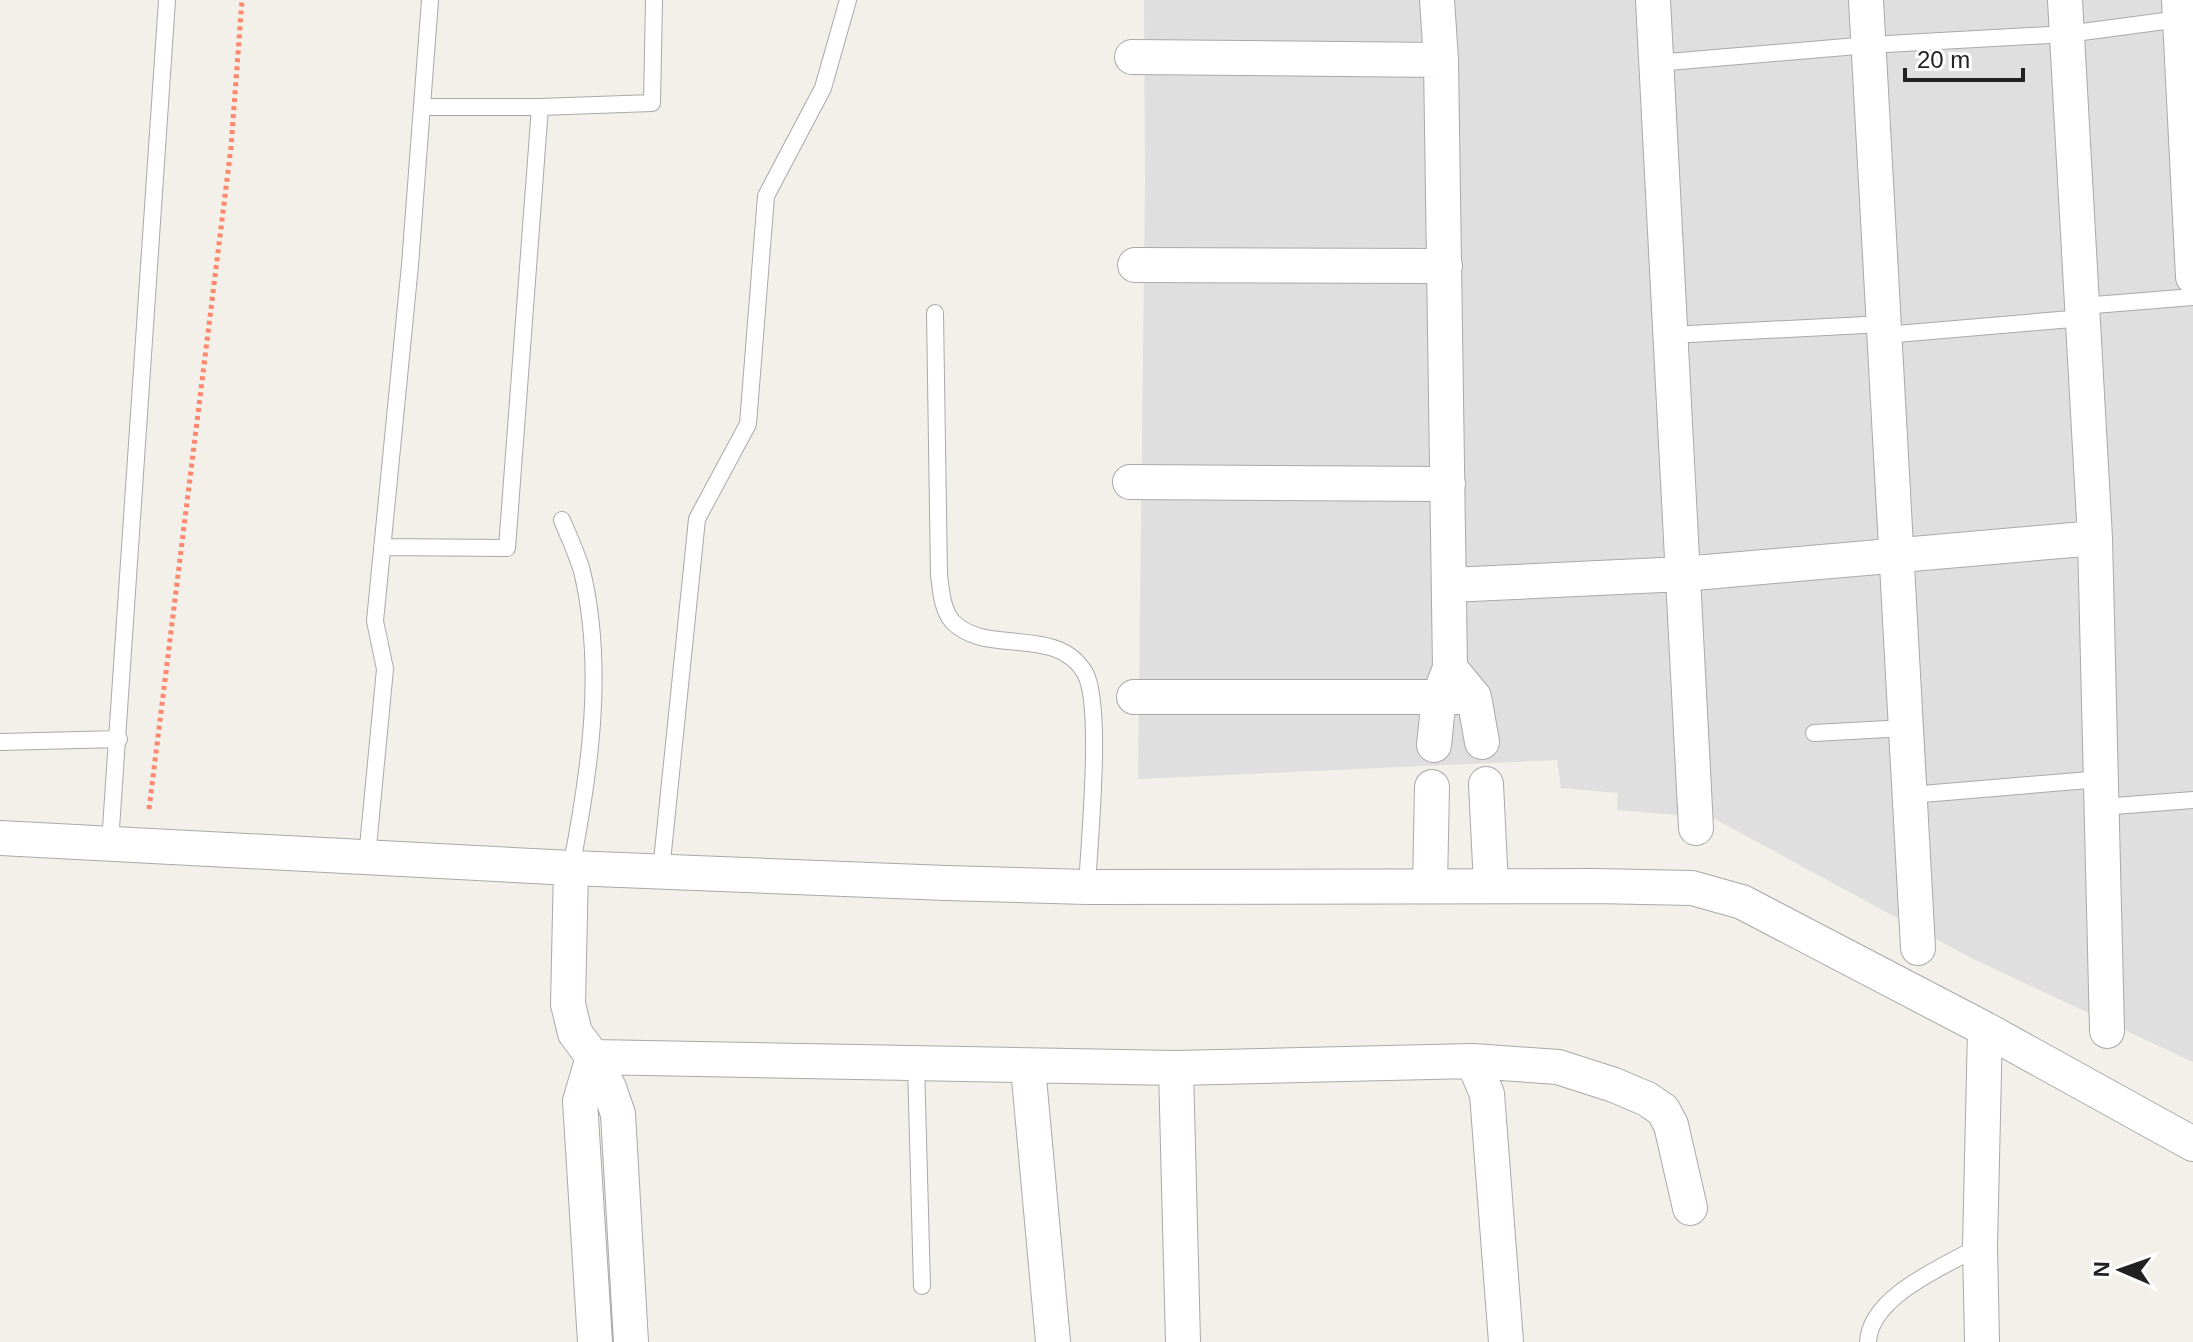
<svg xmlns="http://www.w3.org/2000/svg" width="2193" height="1342" font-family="Arial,sans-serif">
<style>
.residential{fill:#e0dfdf}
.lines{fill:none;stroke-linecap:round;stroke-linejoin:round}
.lane-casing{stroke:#a9a9a9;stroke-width:18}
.street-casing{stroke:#a9a9a9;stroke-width:36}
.path{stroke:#ff876d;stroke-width:5;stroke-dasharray:4 4;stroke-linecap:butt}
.lane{stroke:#fff;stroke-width:16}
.street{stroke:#fff;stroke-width:34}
</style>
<rect width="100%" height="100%" fill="#f2f0e8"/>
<path class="residential" d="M1144,0h1049v1062l-222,-104 -258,-140 -96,-8 1,-17 -57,-5 -4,-28 -419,19 7,-599z"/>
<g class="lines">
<defs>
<path id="lane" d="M1656,63l213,-18 198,-11 113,-15
M540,107l112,-4 2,-103
M2082,306l111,-9
M935,313l4,262c2,15 3,34 13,46 33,36 105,3 133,52 18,32 4,171 2,214
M1670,335l214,-11
M1885,335l198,-17
M562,520c7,17 15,34 20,51 23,97 8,200 -11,297
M382,547l125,1 33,-441h-118
M1814,733l92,-5
M0,742l119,-3
M1910,795l191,-16
M2101,807l92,-7
M110,843l57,-843
M367,857l18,-188 -10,-48 35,-356 20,-265
M661,871l36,-352 51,-95 18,-228 57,-108 25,-88
M916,1065l6,221
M1868,1342c2,-46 77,-76 112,-96"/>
<path id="street" d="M1437,0l4,60 9,608
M1653,0l43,828
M1866,0l52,948
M2065,0l30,538 12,493
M2179,0l14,277
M1132,57l309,3
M1135,265l310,1
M1130,482l318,2
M1450,585l233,-11 412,-36
M1134,697h340
M1434,745l5,-48 11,-29 24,29 8,45
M1486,784l5,102
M0,838l571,30 375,15 141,4 508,-1 97,2 50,14 243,127 208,115
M571,868l-3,136 7,29 18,24 16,31 9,26 13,228
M1430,886l2,-99
M1473,1061l14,33 19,248
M1028,1067l25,275
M1176,1068l7,274
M595,1342l-15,-241 13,-44 583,11 297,-7 85,6 56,18 33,14 16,11 8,15 19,83
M1982,1342l-2,-96 5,-217"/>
</defs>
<use href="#lane" class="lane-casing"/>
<use href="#street" class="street-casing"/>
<path class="path" d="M149,809l82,-662 11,-147"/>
<use href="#lane" class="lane"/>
<use href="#street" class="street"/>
</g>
<g transform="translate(2121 1270) rotate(272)" stroke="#ffffff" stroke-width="6" paint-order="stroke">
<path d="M0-6L14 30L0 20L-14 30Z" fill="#222222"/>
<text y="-12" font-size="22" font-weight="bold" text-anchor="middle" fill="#222222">N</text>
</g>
<path d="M1905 68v12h118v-12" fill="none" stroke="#222222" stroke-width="4"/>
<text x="1917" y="68" font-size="24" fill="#222222" stroke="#ffffff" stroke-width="6" paint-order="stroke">20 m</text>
</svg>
